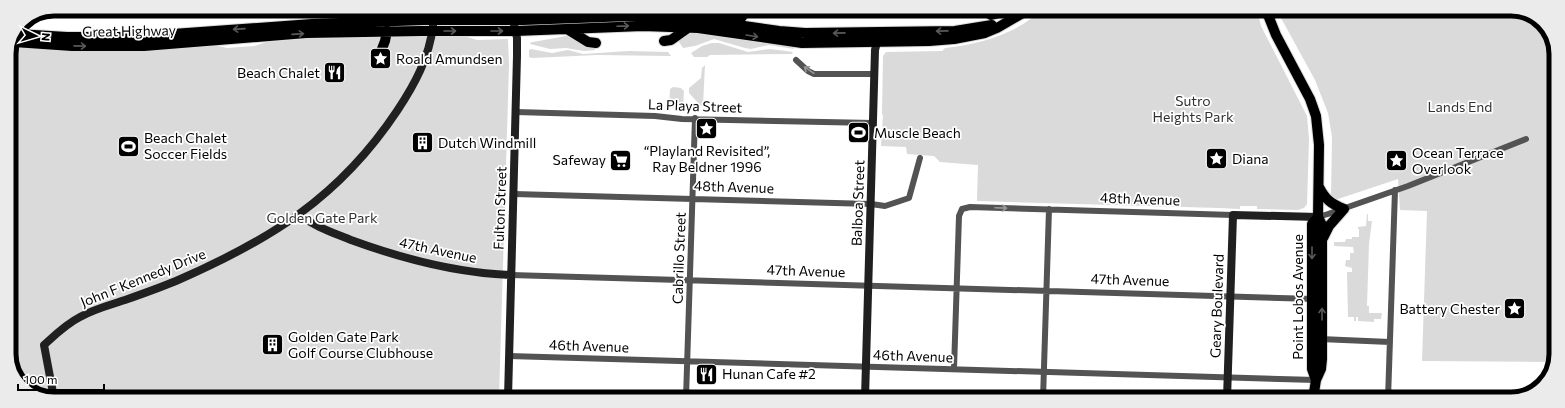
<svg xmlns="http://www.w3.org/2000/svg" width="1565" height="408" font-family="Commissioner,sans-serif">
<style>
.green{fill:#dadada}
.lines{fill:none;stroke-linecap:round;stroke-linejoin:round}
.primary-casing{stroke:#dbdbdb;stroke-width:12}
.street{stroke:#535353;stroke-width:6}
.secondary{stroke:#202020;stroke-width:8}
.primary{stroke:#000;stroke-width:10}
.oneway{stroke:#595959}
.oneway2{stroke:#989898}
.labels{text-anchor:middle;stroke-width:3.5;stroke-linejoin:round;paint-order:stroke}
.street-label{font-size:14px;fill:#000;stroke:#fff}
.poi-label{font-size:14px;fill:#000;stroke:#fff;text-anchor:start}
.park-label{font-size:14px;fill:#313131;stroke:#fff}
.rim{fill:none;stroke:#000;stroke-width:5}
</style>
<rect width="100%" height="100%" fill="#fff"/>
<path class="green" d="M1042,10h215l4,16 46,90 2,23 -2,65 -3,4 -6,2 -41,-1v-3h-17v3l-21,-1 -242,-7 1,-36 -38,-3 -6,-6 -27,-2 -1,-7 -25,-1 2,-31 -1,-1 1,-58 3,-4 56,-1 3,-3c36,-4 70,-14 97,-38z
M1279,10h244l22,14 11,26 -1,316 -4,5 -4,-9 -125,-1 5,-150 -27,-1 -2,-31 -60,20h-3l-4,-2 1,-60 -4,-24 -13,-33 -34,-62z
M689,32l105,15v2l-25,-4 -18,4 -6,-1 -31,-9 -19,7 -12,2 -4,-6v-5z
M418,36l49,1 10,3 31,-1 1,26 -10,333h-457l-22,-14 -11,-26v-305l3,-6c67,6 134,4 202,-2l13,3 27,-2 13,-4 36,-3z
M566,36h6l23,9v5l-11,1 -18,-3 -16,1 -20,-5 1,-2h2z
M712,43h7l29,9 22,-3 23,3 -1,2 -82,1 -3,2h-13l-3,-4 11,-7z
M531,49l21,4 16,-3 15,4 46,-3 39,1 3,4 -74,-1 -65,3 -3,-1v-7z
M705,65l-2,40 -2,1 -12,-13v-5l12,-10 1,-10z
M673,87l8,1 3,3 -1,17h-14l1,-19z
M1367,214h1v7h4l-3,23 -2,62h2v7h13l-1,6h-7v3l-16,-1v-4h-2v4h-2v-4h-6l-1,-45h5v-4l-7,-2 1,-6h4v-7h4l-1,-6 -19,-1v-4h11l1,-3h6v-2h7v-8h-1v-2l8,-1z"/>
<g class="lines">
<defs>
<path id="primary" d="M423,9l9,4 13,1
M1266,10l10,25 34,64 6,17 3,29 -1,72 4,8v134l-1,10 -5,11 -3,19
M991,15l21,-5
M727,23l7,-5 8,-1
M567,29l21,13 8,1
M17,34l50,3h64l181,-13 112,-4h99l107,-4 59,2 90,13 26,2 150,-2 37,-6
M664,41l7,-1 17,-12
M14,42l58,4h72l162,-13 115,-2h94l128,-5 55,2 104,15 127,-2 25,-2 31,-6 12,-5 31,-18
M380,54l5,-13 2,-10
M1319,187c6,12 12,17 25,22l-15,17 -6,12
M1316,380l-4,-11v-145l6,-7"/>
</defs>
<use href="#primary" class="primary-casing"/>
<path class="street" d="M796,60l12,11 6,3h60
M516,112l139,4 27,3 191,4
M514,194l357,10 14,2 24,-8 11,-40
M1318,217l10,-3 80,-28 118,-47
M511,275l804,24
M1320,339l70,3
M509,356l807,24
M954,369l5,-153 3,-7 8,-2 263,8
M686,398l9,-280
M1043,399l6,-190
M1388,399l7,-209"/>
<path class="secondary" d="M300,215c15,12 34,18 51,25 52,19 105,33 160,35
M54,398l-10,-53c11,-10 22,-21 36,-28 14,-8 30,-12 45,-17 17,-6 34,-12 51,-19 94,-41 163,-83 221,-170 18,-27 32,-53 36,-85
M508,398l9,-342v-18l-4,-18
M865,398l10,-348 3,-12
M1227,399l6,-184 85,2"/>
<use href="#primary" class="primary"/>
</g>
<defs><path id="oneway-shaft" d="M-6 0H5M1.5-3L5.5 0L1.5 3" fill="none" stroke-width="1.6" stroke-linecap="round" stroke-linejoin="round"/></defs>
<g class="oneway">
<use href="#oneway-shaft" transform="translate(623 26) rotate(-2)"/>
<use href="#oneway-shaft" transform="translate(239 29) rotate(176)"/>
<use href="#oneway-shaft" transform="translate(450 31)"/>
<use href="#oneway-shaft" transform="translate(497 31)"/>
<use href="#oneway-shaft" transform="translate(942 31) rotate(179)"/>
<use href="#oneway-shaft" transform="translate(839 33) rotate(179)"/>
<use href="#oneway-shaft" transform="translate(298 34) rotate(-4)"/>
<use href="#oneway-shaft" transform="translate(752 36) rotate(9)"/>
<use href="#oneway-shaft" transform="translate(80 46) rotate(1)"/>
<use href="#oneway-shaft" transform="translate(1312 253) rotate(90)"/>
<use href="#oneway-shaft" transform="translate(1322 314) rotate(-90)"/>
</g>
<g class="oneway2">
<use href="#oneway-shaft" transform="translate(809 70) rotate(-146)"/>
<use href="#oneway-shaft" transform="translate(1001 208) rotate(2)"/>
</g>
<defs>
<symbol id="sight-square" viewBox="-11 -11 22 22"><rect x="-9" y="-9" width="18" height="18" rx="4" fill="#000" stroke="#fff"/><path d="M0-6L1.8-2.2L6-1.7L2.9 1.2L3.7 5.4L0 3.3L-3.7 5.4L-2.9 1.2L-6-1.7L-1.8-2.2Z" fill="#fff"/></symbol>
<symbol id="restaurant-square" viewBox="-11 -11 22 22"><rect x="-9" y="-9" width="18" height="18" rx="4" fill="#000" stroke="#fff"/><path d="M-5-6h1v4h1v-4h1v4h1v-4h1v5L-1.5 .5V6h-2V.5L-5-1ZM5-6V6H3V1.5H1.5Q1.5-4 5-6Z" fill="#fff"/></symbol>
<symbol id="stadium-square" viewBox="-11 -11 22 22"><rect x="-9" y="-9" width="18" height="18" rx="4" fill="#000" stroke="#fff"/><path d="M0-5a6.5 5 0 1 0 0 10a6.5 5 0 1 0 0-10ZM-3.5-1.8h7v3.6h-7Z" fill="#fff"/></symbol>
<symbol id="building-square" viewBox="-11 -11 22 22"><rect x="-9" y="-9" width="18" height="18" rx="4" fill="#000" stroke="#fff"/><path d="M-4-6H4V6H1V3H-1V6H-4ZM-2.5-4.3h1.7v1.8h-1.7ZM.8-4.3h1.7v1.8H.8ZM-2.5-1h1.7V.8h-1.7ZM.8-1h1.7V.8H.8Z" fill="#fff"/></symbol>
<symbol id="supermarket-square" viewBox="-11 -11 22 22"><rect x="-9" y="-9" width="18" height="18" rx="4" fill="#000" stroke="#fff"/><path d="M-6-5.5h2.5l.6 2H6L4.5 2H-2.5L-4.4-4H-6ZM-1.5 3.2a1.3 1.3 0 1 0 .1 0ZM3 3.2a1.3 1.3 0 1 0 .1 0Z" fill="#fff"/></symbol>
</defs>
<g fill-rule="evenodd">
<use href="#sight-square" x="368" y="46" width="25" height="25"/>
<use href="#restaurant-square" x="322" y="60" width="25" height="25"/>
<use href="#sight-square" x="694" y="116" width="25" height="25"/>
<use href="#stadium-square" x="846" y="120" width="25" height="25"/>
<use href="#building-square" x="410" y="130" width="25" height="25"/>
<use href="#stadium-square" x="116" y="134" width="25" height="25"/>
<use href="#sight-square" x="1204" y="146" width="25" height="25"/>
<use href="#supermarket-square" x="608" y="148" width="25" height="25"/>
<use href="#sight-square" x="1384" y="148" width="25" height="25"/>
<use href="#sight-square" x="1502" y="296" width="25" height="25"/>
<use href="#building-square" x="260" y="332" width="25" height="25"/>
<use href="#restaurant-square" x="694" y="362" width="25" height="25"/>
</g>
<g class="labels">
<g class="street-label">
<text transform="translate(129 31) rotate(-1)" y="5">Great Highway</text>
<text transform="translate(695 106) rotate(2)" y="5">La Playa Street</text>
<text transform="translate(734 187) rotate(2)" y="5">48th Avenue</text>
<text transform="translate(1140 199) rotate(2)" y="5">48th Avenue</text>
<text transform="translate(858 203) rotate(-88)" y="5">Balboa Street</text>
<text transform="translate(500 208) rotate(-88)" y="5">Fulton Street</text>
<text transform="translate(438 250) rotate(12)" y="5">47th Avenue</text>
<text transform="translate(679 258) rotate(-88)" y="5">Cabrillo Street</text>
<text transform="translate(806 271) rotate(2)" y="5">47th Avenue</text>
<text transform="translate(143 278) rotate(-22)" y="5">John F Kennedy Drive</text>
<text transform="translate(1130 280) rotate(2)" y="5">47th Avenue</text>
<text transform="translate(1298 297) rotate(-90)" y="5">Point Lobos Avenue</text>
<text transform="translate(1217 306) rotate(-88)" y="5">Geary Boulevard</text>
<text transform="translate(589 346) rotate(2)" y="5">46th Avenue</text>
<text transform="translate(913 356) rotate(2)" y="5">46th Avenue</text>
</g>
<g class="poi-label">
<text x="396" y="64">Roald Amundsen</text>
<text x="320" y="78" text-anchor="end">Beach Chalet</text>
<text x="874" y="138">Muscle Beach</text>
<text x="144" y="143">Beach Chalet<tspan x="144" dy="16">Soccer Fields</tspan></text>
<text x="438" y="148">Dutch Windmill</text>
<text x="707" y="156" text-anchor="middle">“Playland Revisited”,<tspan x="707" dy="16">Ray Beldner 1996</tspan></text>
<text x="1412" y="158">Ocean Terrace<tspan x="1412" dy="16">Overlook</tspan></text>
<text x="1232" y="164">Diana</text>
<text x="606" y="165" text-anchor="end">Safeway</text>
<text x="1500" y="314" text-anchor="end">Battery Chester</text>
<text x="288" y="342">Golden Gate Park<tspan x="288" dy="16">Golf Course Clubhouse</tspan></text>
<text x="722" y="379">Hunan Cafe #2</text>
</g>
<g class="park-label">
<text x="1193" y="106">Sutro<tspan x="1193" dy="16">Heights Park</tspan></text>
<text x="1460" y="112">Lands End</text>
<text x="322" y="223">Golden Gate Park</text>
</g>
</g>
<path d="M0 0H1565V408H0ZM54 16H1511A38 38 0 0 1 1549 54V354A38 38 0 0 1 1511 392H54A38 38 0 0 1 16 354V54A38 38 0 0 1 54 16Z" fill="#ebebeb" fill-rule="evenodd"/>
<path class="rim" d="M54 16H1511A38 38 0 0 1 1549 54V354A38 38 0 0 1 1511 392H54A38 38 0 0 1 16 354V54A38 38 0 0 1 54 16Z"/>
<g transform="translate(36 36) rotate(95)" stroke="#ffffff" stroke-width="3" paint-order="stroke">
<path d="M0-3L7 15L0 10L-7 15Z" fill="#000000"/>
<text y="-6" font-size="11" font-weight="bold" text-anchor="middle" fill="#000000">N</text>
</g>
<path d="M18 384v6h86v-6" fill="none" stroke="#000000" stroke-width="2"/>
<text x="24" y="384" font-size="12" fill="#000000" stroke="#ffffff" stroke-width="3" paint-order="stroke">100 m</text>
</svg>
